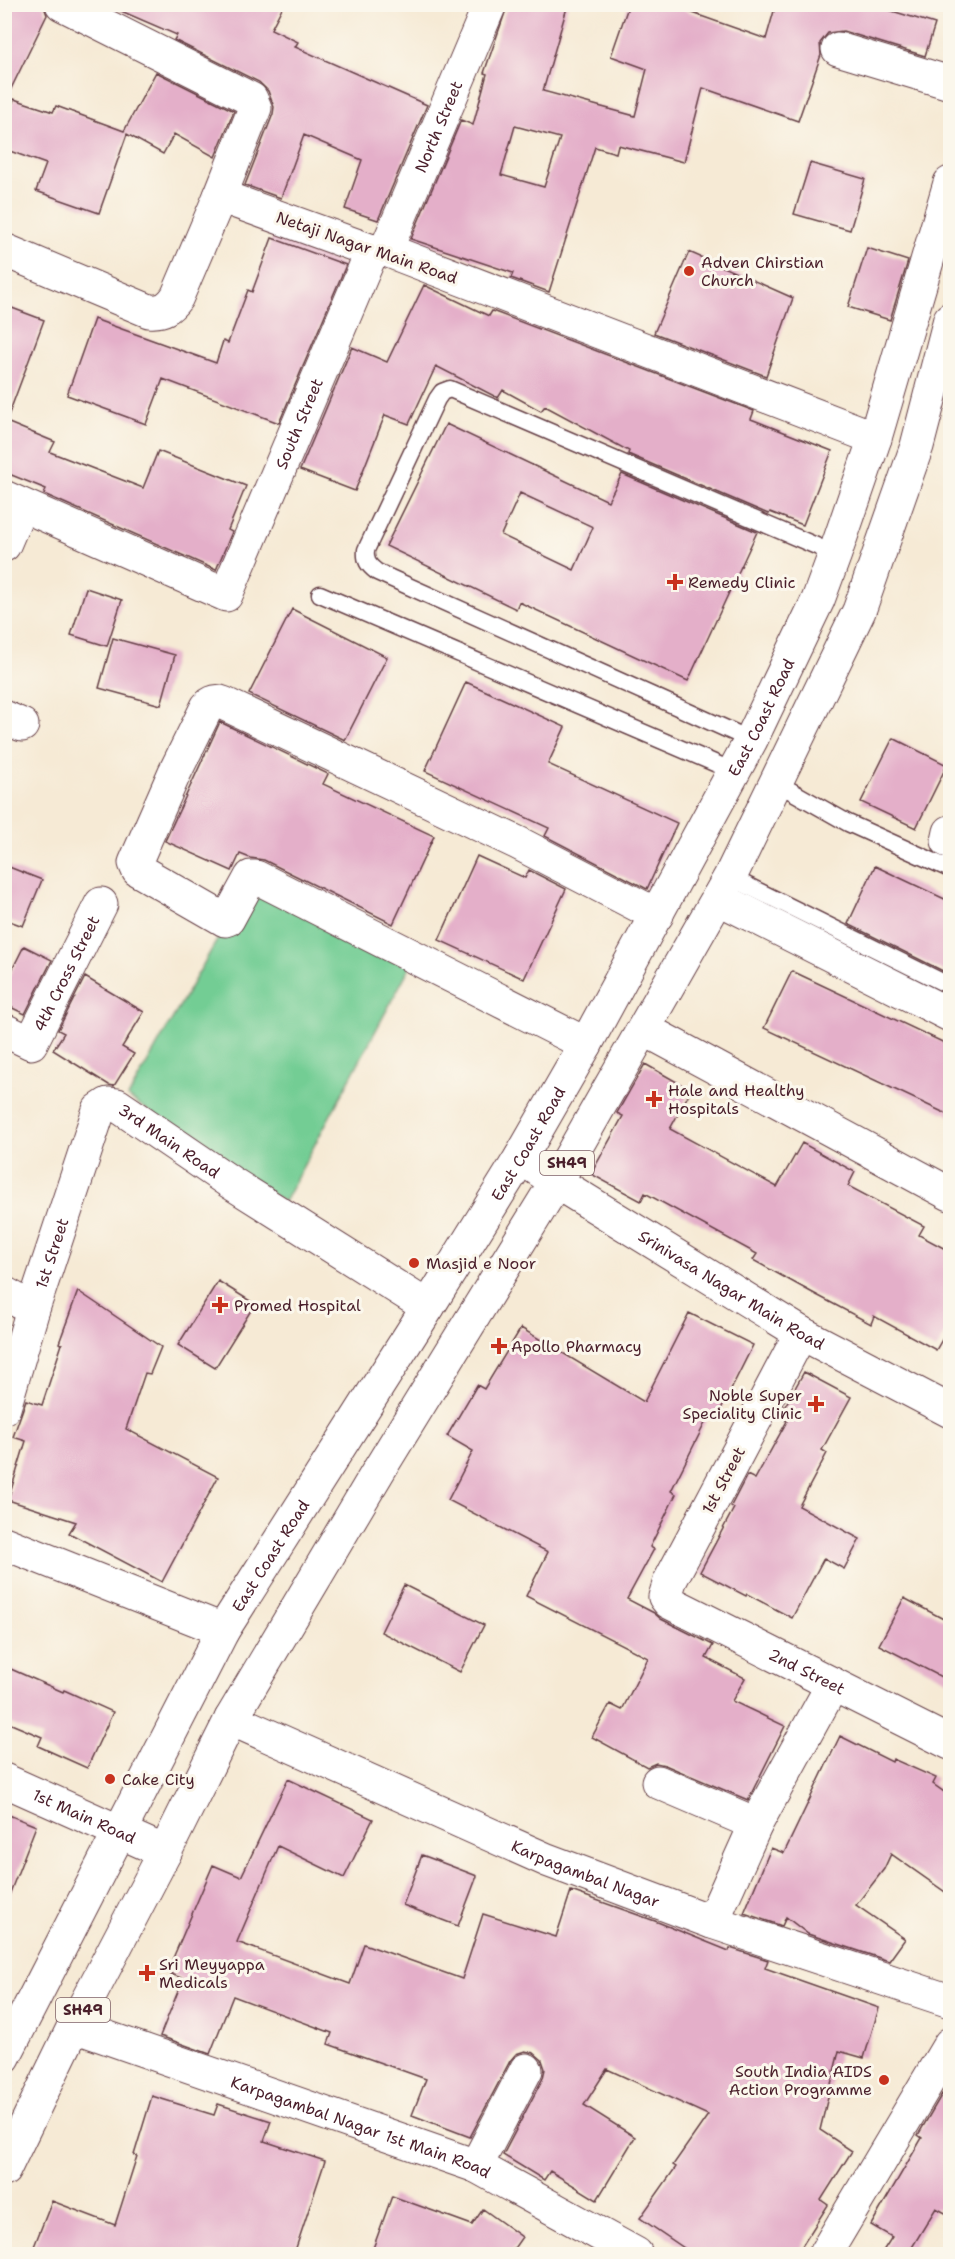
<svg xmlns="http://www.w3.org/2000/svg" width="955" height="2259" font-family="'Shantell Sans',sans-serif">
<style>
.green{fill:#73cd94;stroke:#5e7660;stroke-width:1.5}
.building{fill:#e4afc9;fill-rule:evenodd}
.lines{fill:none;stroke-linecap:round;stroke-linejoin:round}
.lane-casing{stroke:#643d44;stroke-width:19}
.street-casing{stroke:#643d44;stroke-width:35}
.primary-casing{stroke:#643d44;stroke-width:35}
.lane{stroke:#fff;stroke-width:16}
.street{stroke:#fff;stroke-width:33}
.primary{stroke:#fff;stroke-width:33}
.poi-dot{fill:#c8321e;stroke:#fbf7ec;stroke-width:2}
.labels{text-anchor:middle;stroke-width:6;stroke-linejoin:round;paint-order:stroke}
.shield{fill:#fbf7ec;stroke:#7f6065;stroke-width:1.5}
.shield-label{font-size:15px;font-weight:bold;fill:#4a1f2b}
.street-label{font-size:16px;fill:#4a1f2b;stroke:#fbf7ec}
.poi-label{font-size:16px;fill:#4a1f2b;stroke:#fbf7ec;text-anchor:start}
</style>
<rect width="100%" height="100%" fill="#fbf7ec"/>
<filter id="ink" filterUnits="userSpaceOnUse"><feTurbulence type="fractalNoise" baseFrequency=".0167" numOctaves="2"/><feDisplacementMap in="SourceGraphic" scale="12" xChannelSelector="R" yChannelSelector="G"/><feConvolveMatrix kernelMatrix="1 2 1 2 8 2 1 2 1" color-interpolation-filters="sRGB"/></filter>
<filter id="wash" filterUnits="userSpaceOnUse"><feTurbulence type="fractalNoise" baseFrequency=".008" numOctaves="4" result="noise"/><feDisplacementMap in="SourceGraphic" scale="24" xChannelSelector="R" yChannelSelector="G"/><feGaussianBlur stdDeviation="1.35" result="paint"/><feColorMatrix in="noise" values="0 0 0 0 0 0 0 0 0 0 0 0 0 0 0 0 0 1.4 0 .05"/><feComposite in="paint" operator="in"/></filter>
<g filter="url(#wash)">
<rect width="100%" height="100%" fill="#f6ead5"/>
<path class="green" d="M250,882l163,79 -129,241 -156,-105z"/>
<g id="blocks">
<path class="building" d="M4,4h39l4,11 -43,88z
M105,4h179l-13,25 27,13 -3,5 132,58 -49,115 -33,-11 17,-49 -58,-25 -23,63 -36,-13 28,-71 1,-7 -6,-16 -9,-9 -85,-42 3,-5z
M508,4h60l-25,87 92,25 12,-47 -36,-13 18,-52h38l99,35 10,-35h93l66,20 -10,32 -82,-25 -15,2 -8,10 1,12 -23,66 -95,-33 -19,74 -66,-17 -2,8 -21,-6 -46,145 -38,-14 2,-5 -102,-34 50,-119 12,5 14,-51 -3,-1zM515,126l45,12 -16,49 -43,-12z
M156,72l78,39 -19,46 -41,-23 -11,20 -36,-20 -28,79 -63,-22 10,-27 -42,-15v-22l10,-28 39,13 3,-6 68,25z
M810,163l55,16 -15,51 -56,-16z
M272,238l74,27 -67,158 -116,-44 -17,45 -79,-29 27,-76 122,44 7,-22 5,2 20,-53 4,2z
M867,248l41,13 -18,59 -42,-13z
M689,252l104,46 -27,78 -112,-43z
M424,285l65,31 3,-5 262,100 -3,8 81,32 -29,74 -33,-13 -1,2 -3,-1 -138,-59 1,-3 -84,-45 -4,5 -38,-21 -5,8 -62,-32 -27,58 -24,-9 -30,76 -55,-21 52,-123 35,15z
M4,305l40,15 -37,99 -3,-1z
M4,421l51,21 -5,10 93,36 15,-37 88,35 -18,44 4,2 -16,38 -172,-76 2,-5 -42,-17z
M446,424l162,77 14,-27 135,58 -69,149 -169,-79 -3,7 -130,-63zM520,493l73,34 -19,43 -73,-35z
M86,588l36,12 -15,46 -36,-11z
M292,609l95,48 -42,83 -96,-46z
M113,638l62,17 -14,50 -62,-17z
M466,682l99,45 -17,37 129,59 -30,66 -102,-53 4,-8 -124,-57z
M220,722l108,52 -5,10 111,52 -41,88 -129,-64 -14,-2 -10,-4 -8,17 -67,-30z
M893,738l54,27 -31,63 -55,-26z
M477,856l48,22 4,-8 37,19 -42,90 -85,-39z
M4,865l38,15 -19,46 -19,-7z
M875,866l76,36v73l-103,-51z
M24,946l28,14 -27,54 -21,-10v-18z
M792,971l159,75v70l-187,-88z
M85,977l59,35 -22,35 12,7 -20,32 -5,-1 -56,-35 11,-17 -6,-3z
M645,1064l46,26 -21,39 107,58 25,-44 53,29 -7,14 76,40 -5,9 32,17v72l-15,26 -62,-34 -3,8 -60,-32 -58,-32 4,-6 -112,-61 -4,8 -50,-27 32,-58 -6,-3z
M218,1281l37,23 -40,64 -37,-23z
M78,1291l83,56 -11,27 -5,-1 -19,56 92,48 -56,105 -93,-49 7,-11 -68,-22 18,-59 -13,-4 13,-37 16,5 20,-61 -3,-1z
M689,1313l64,32 -36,72 -7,-4 -39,78 5,3 -26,53 4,2 -27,50 27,14 7,6 52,26 -7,13 39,20 -13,23 53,25 -37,74 -83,-35 -9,-2 -9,4 -55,-30 18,-33 12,6 26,-52 -122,-62 22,-44 -100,-52 25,-49 -26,-15 30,-51 7,4 37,-61 123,74z
M804,1372l47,25 -29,53 5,3 -28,53 61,33 -16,30 -20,-11 -32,60 -45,-24 -1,2 -46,-24 34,-64 -3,-2 16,-31 8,4 32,-58 -8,-4z
M404,1585l80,40 -24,47 -79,-40z
M904,1598l47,25v59l-72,-37z
M4,1666l59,26 1,-2 49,22 -26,56 -49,-22 4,-9 -38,-16z
M840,1736l52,26 1,-3 43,19 -3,6 18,13v99l-60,-42 -7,15 -28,36 49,34 -16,22 -81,-27 -22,-17 -4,9 -38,-13 27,-65 13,5z
M288,1779l85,40 -29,59 -66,-32 -41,96 113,42 14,-40 98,35 21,-65 73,23 15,-46 84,30 74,30 1,-3 38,12 -3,8 114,40 -15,50 -25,-7 -19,79 32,21 -31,49 7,5 -31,49h-104l-53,-36 36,-51 -3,-2 35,-50 -101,-46 -23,36 51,32 -38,63 -47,-29 -6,9 -41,-25 40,-77 2,-9 -3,-9 -8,-7 -9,-2 -9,3 -6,7 -40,76 -58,-22 14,-36 -98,-35 4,-11 -99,-37 -23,58 -50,-18 23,-57 -16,-7 46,-107 28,12z
M4,1813l32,13 -30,77h-2z
M422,1855l55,21 -19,50 -55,-21z
M942,2094l9,5v117l-15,-8 -28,46h-27l11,-17 -21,-12 51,-87 -4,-3z
M152,2096l62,19 4,-11 53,17 -7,20 61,20 -31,93h-248l-13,-5 19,-48 63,24 22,-69 -3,-1z
M392,2196l80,29 11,-16 39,28 -12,17h-139z"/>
</g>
</g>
<g filter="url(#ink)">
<use href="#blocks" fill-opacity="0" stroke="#643d44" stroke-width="1.5"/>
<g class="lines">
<defs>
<path id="lane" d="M320,594l413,177
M751,740l-374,-168c-9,-7 -12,-11 -11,-22l71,-151 5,-7 8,-3 385,165
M777,783l71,40 102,46
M730,877l220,109"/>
<g id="street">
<path d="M62,4l189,95 4,9 -35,88 152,55 14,-1 489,188"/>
<path d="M838,49l112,34"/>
<path d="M4,250l145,61c14,1 20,-3 28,-14l43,-101"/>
<path id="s1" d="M386,250l104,-246"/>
<path id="s2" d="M4,497l222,98 146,-344"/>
<path d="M4,545l17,-40"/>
<path d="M4,717l18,8"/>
<path d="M948,841l2,-9"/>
<path d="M718,898l232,117"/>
<path d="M644,1029l306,165"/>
<path id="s3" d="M4,1030l27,13 70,-139"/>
<path d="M586,1044l-330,-167h-5l-23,42 -3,1 -87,-50 -3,-7 39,-89 33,-67c5,-5 9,-7 16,-4l295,140 139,72"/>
<path id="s4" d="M521,1157l35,25 245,151 149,78"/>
<path d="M4,1293l29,16"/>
<path id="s5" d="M801,1333l-131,248 -5,16 4,5 281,141"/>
<path id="s6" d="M4,1408l29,-99 66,-199 9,-6 9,1 113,77 198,125"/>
<path d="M4,1543l219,87"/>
<path id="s7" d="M231,1719l316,141 165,62 238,79"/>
<path id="s8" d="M4,1780l161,72"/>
<path d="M658,1782l98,42"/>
<path d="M712,1922l44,-98 77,-140"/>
<path id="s9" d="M74,2026l402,140 160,88"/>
<path d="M476,2166l50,-96"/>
<path d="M825,2254l125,-210"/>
</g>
<g id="primary">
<path id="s10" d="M4,2057l219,-427 205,-323 93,-150 65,-113 165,-304 67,-140 17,-46 40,-116 75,-255"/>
<path d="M4,2170l70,-144 91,-174 66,-133 148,-249 177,-288 174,-305 129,-266 58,-165 33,-127"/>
</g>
</defs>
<use href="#lane" class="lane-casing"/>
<use href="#street" class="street-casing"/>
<use href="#primary" class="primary-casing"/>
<use href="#lane" class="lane"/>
<use href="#street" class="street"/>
<use href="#primary" class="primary"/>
</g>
</g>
<g class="poi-dot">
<circle cx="689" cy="271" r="6"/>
<path d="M672 573h6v6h6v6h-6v6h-6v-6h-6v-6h6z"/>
<path d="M651 1090h6v6h6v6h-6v6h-6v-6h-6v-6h6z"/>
<circle cx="414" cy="1263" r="6"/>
<path d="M217 1296h6v6h6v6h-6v6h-6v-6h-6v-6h6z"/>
<path d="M496 1337h6v6h6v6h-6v6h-6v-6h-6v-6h6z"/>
<path d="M813 1395h6v6h6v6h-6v6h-6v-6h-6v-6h6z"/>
<circle cx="110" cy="1779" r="6"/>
<path d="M144 1964h6v6h6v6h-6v6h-6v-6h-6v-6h6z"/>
<circle cx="884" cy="2080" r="6"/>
</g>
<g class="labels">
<g class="shield">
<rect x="540" y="1151" width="54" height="24" rx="4.5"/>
<rect x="56" y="1998" width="54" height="24" rx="4.5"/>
</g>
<g class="shield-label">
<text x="567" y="1168">SH49</text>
<text x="83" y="2015">SH49</text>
</g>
<g class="street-label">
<text dy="6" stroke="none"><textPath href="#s1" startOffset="134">North Street</textPath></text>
<text transform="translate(367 247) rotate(19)" y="6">Netaji Nagar Main Road</text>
<text dy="6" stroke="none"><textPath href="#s2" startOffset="429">South Street</textPath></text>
<text dy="6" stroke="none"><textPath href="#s10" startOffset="1540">East Coast Road</textPath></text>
<text dy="6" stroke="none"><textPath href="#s3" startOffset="108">4th Cross Street</textPath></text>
<text dy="6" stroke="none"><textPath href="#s6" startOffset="396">3rd Main Road</textPath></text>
<text dy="6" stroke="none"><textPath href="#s10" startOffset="1054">East Coast Road</textPath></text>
<text dy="6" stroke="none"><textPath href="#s6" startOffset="162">1st Street</textPath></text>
<text dy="6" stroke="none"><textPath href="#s4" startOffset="249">Srinivasa Nagar Main Road</textPath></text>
<text transform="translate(723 1480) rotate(-62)" y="6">1st Street</text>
<text dy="6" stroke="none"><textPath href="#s10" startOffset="568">East Coast Road</textPath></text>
<text dy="6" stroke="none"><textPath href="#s5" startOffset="458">2nd Street</textPath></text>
<text dy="6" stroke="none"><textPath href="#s8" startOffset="88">1st Main Road</textPath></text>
<text dy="6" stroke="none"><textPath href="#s7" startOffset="387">Karpagambal Nagar</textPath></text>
<text dy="6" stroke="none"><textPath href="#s9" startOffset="304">Karpagambal Nagar 1st Main Road</textPath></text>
</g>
<g class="poi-label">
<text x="701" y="268">Adven Chirstian<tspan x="701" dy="18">Church</tspan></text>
<text x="688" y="588">Remedy Clinic</text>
<text x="668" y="1096">Hale and Healthy<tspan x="668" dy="18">Hospitals</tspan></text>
<text x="426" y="1269">Masjid e Noor</text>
<text x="234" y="1311">Promed Hospital</text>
<text x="511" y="1352">Apollo Pharmacy</text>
<text x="802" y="1401" text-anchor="end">Noble Super<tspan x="802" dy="18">Speciality Clinic</tspan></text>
<text x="122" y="1785">Cake City</text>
<text x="159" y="1970">Sri Meyyappa<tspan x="159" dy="18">Medicals</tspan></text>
<text x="872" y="2077" text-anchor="end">South India AIDS<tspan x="872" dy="18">Action Programme</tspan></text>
</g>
</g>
<rect width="955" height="2259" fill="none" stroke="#fbf7ec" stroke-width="24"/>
</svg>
